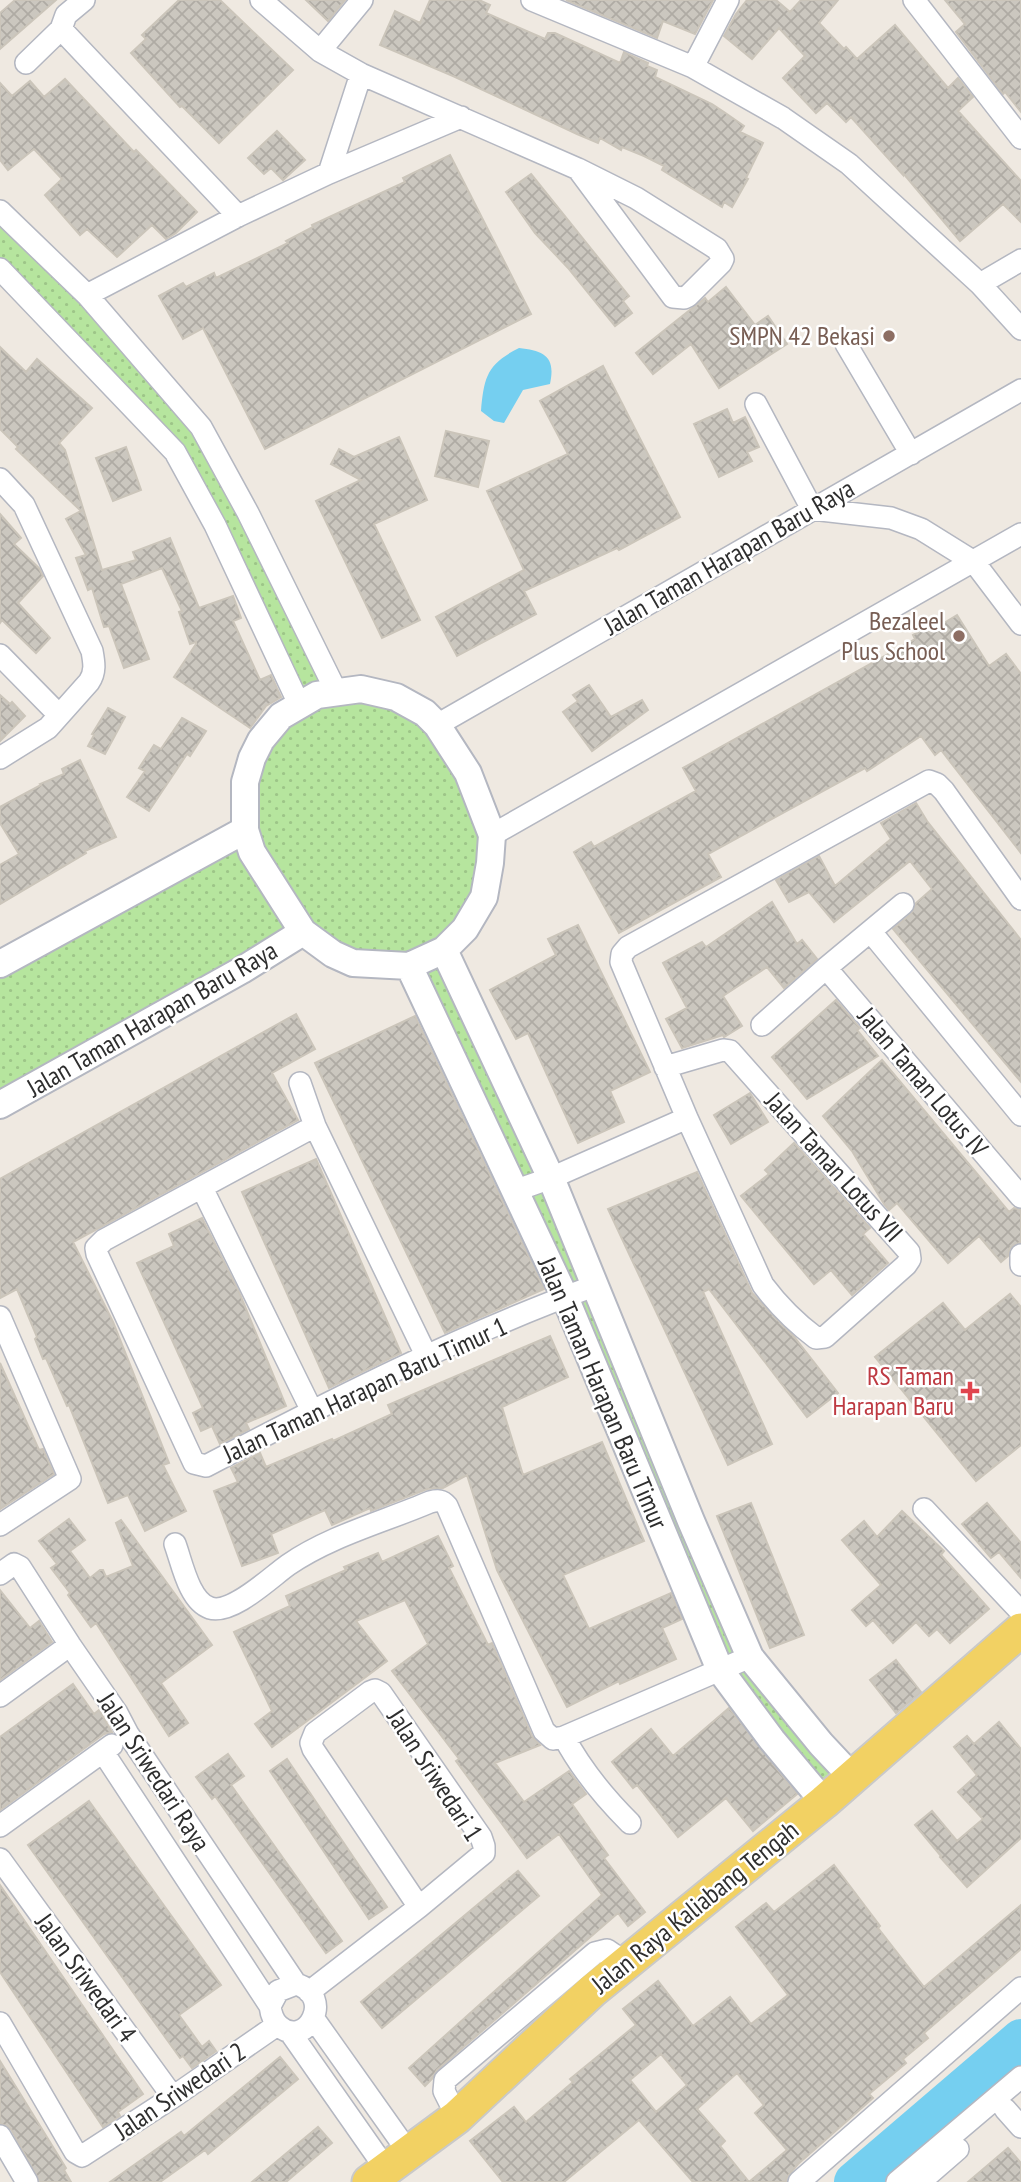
<svg xmlns="http://www.w3.org/2000/svg" width="1021" height="2182" font-family="'PT Sans Narrow',sans-serif">
<style>
.grass{fill:url(#grass-dots)}
.water{fill:#75cff0}
.lines{fill:none;stroke-linecap:round;stroke-linejoin:round}
.river{stroke:#75cff0;stroke-width:40}
.building{fill:url(#building-cross-hatch);stroke:#cbc5ba;stroke-width:2;fill-rule:evenodd}
.minor-casing{stroke:#b4b7c1;stroke-width:24}
.tertiary-casing{stroke:#b4b7c1;stroke-width:30}
.primary-casing{stroke:#c9c9c9;stroke-width:37}
.minor{stroke:#fff;stroke-width:21}
.tertiary{stroke:#fff;stroke-width:26}
.primary{stroke:#f2d163;stroke-width:33}
.education-dot{fill:#8d6e63;stroke:#fff;stroke-width:2.5}
.health-dot{fill:#e0444e;stroke:#fff;stroke-width:2.5}
.labels{text-anchor:middle;stroke-width:5;stroke-linejoin:round;paint-order:stroke}
.education-label{font-size:26px;fill:#785e54;stroke:#fff;text-anchor:end}
.street-label{font-size:26px;fill:#2e2e2e;stroke:#fff}
.health-label{font-size:26px;fill:#be3a42;stroke:#fff;text-anchor:end}
</style>
<defs>
<pattern id="grass-dots" width="8" height="8" patternUnits="userSpaceOnUse" patternTransform="scale(1.75)"><rect width="8" height="8" fill="#b6e59e"/><path d="M2 2h.1M6 6h.1" fill="none" stroke="#9dc588" stroke-width="1.8" stroke-linecap="round"/></pattern>
<pattern id="building-cross-hatch" width="8" height="8" patternUnits="userSpaceOnUse" patternTransform="scale(1.75)"><rect width="8" height="8" fill="#cbc7bf"/><path d="M0 0l8 8M0 8l8-8" fill="none" stroke="#afaba4"/></pattern>
</defs>
<rect width="100%" height="100%" fill="#efe9e1"/>
<path class="grass" d="M0,211l185,195 151,285 25,-2 76,36 53,138 -46,88 306,706 101,119 -27,26 -104,-132 -311,-704 -32,-1 -74,-33 -303,173v-141l245,-134v-48l54,-78 -124,-252 -175,-183z"/>
<path class="water" d="M519,348c25,3 37,8 31,36l-27,6 -19,33 -10,-2 -13,-10c3,-34 6,-47 38,-63z"/>
<g class="lines">
<path class="river" d="M854,2182l167,-143"/>
</g>
<path class="building" d="M15,0h41l-56,49v-36z
M179,0h41l73,70 -74,73 -37,-37 -2,1 -49,-54 15,-14 -4,-4z
M306,0h39l-17,21z
M430,0h49l11,5 -4,8 52,23 7,3 3,-6h7l65,30 4,-11 24,11 -1,3 10,4 -2,7 57,27 12,8 20,14 -4,6 23,11 -17,35 2,1 -16,28 -8,-5 -2,5 -60,-37 2,-4 -20,-10 -22,-9 -1,3 -21,-12 -2,5 -21,-9 -124,-58 -73,-31 15,-34 25,12z
M566,0h147l-18,34 -32,-13 -6,17z
M747,0h29l14,12 11,-12h37l-19,23 25,26 2,-2 11,12 38,-34 53,63 10,-10 15,19 -15,14 63,70v41l-18,-18 -43,37 -57,-68v2l-52,-58 -5,5 -19,-19 -11,10 -33,-35 22,-22 -26,-28 -27,31 -28,-23 12,-22z
M945,0h76v112l-16,-20 -2,2 -47,-62 9,-8z
M65,79l69,73 2,-2 61,62 -21,21 -10,6 -14,-14 -35,32 -30,-28 -7,6 -35,-40 17,-16 -28,-30 -26,21 -8,-10v-77l12,13 18,-15 14,16z
M277,131l28,29 -22,20 -12,-12 -7,6 -16,-16z
M450,155l81,159 -266,135 -62,-121 -20,11 -24,-43 24,-13 3,4 28,-14 2,5 72,-35 -2,-2 27,-14 -1,-2 93,-43 -2,-4z
M531,174l98,122 -6,5 9,12 -17,13 -46,-57 -34,-36 -29,-41z
M726,287l29,38 13,-9 19,28 -68,44 -28,-44 -38,30 -17,-21 69,-55 3,4z
M0,347l26,25 11,-13 55,49 -33,35 6,7 37,120 34,-10 -3,-8 37,-14 29,70 34,-12 8,22 -8,3 27,59 11,-5 10,22 -15,9 -16,22 -76,-51 22,-33v-2l-6,2 -11,-32 3,-1 -20,-43 -41,16 28,75 -25,9 -15,-42 -5,1 -12,-39 -4,2 -12,-32 10,-3 -20,-36 15,-8 -65,-62 2,-2 -18,-18z
M603,366l77,151 -61,33 -2,-2 -93,43 12,23 -79,42 -21,-39 88,-47 -37,-79 81,-37 -28,-53z
M727,409l6,14 12,-6 14,30 -12,5 5,9 -33,16 -25,-53z
M446,431l43,10 -11,46 -43,-11z
M399,437l28,63 -53,24 46,96 -38,18 -66,-137 45,-21 -30,-16 8,-15 15,8z
M126,447l15,43 -28,11 -17,-43z
M0,514l21,24 -7,6 25,24 4,8 -25,27 32,35 -14,15 -34,-33 -2,3z
M957,615l32,51 17,-12 15,20v179l-80,-103 -6,5 -14,-19 -54,35 -2,-3 -157,86 13,23 -102,56 -45,-81 17,-10 3,5 102,-56 -13,-23 232,-129 -2,-4 23,-13 3,4z
M589,685l22,32 31,-17 6,10 -56,41 -29,-39 15,-11 -5,-6z
M0,695l10,9 2,-2 13,14 -25,25z
M108,708l17,9 -20,37 -17,-8 6,-11 -2,-1z
M182,718l24,13 -16,25 -3,-2 -38,57 -22,-14 18,-26 -6,-3 15,-23 7,4z
M80,760l36,77 -31,14 1,2 -86,51v-39l19,-11 -19,-31v-16l41,-22 -1,-1 24,-10 -2,-5z
M916,803l11,18 94,119v142l-128,-153 18,-15 5,-11 16,-14 -22,-28 -76,61 -25,-30 -20,10 -13,-22 43,-24 16,30 56,-47 -10,-16z
M772,902l25,42 5,-4 15,19 -33,29 -17,-21 -44,29 19,30 -18,11 -1,-2 -41,13 -16,-29 21,-11 -24,-45 39,-21 4,5z
M578,925l72,147 -40,19 14,31 -46,21 -50,-110 -12,6 -26,-49 66,-35 -8,-16z
M836,1000l24,28 -3,2 21,26 -71,43 -35,-42z
M296,1014l19,35 -43,24 26,47 -225,122 40,80 56,141 -6,2 23,46 -41,20 -17,-36 -20,8 -39,-98 -2,1 -21,-48 -3,1 -8,-20 2,-2 -20,-48 -17,9v-119z
M415,1016l129,273 -99,44 -130,-270z
M882,1060l127,152 5,-4 7,2v32l-11,6 -2,8 -7,6 -22,-26 -31,27 -51,-60 -8,7 -5,-6 -32,-53 -29,-35z
M750,1093l18,29 -37,22 -17,-29z
M794,1143l76,85 -7,6 25,29 -36,32 -21,-25 -17,14 -73,-88 28,-22 -4,-4z
M316,1159l85,194 -72,35 -87,-196z
M697,1172l55,121 43,45 43,55 -31,24 -98,-128 -6,3 69,152 -44,21 -120,-256z
M202,1218l37,74 47,114 -40,17 3,6 -29,15 -8,-18 -11,5 -8,-18 10,-5 -66,-145 37,-17 -5,-12z
M1010,1294l11,13v138l-45,36 -101,-124 68,-54 22,27z
M550,1336l18,41 -66,30 21,68 79,-33 42,99 -81,34 26,54 82,-36 11,26 -20,9 14,31 -56,25 -1,-3 -52,26 -70,-137 -30,-95 -24,13 -16,1 -56,22 -1,-3 -38,17 -7,-15 -54,24 7,19 -36,13 -28,-75 24,-9 -7,-14 29,-15 6,14 66,-28 1,2 59,-27 -4,-9z
M0,1363l39,87 4,-1 11,25 -54,35z
M751,1503l53,132 -34,13 -53,-132z
M987,1503l34,40v35l-22,-26 -8,6 -29,-34z
M902,1511l42,40 -3,4 48,54 -39,34 -13,-14 -8,7 -13,-14 -23,21 -20,-23 -7,6 -14,-16 29,-25 -39,-45 22,-19 13,16z
M69,1519l16,21 -15,11 20,27 10,-8h3l3,7 27,-11 -17,-43 5,-3 91,125 -51,38 27,40 -19,13 -73,-113 -5,4 -23,-32 2,-2 -19,-25 6,-4 -18,-23z
M438,1536l15,30 -4,2 39,77 4,-2 40,93 8,9 -45,18 29,39 45,-31 17,23 -14,10 36,51 -4,3 41,54 -17,14 -10,-13 -181,157 -5,9 -7,7 -16,-18 193,-173 -43,-61 -32,24 -71,-97 3,-2 -67,-88 36,-27 -23,-44 -49,21 31,40 -115,86 -17,-23 17,-13 -38,-79 56,-26 -4,-10 60,-26 -2,-3 34,-14 4,9z
M0,1590l30,38 9,-7 13,21 -52,38z
M896,1660l25,32 -25,21 -26,-33z
M73,1684l21,30 5,-4 13,22 -8,2 -104,76v-73z
M729,1708l68,86 -44,37 -27,-33 -48,39 -41,-52 -4,3 -21,-26 39,-33 22,27z
M999,1722l22,27v89l-54,49 -27,-30 1,-1 -26,-31 17,-14 25,30 26,-22 -25,-27 19,-17 -23,-28 13,-11 7,8z
M228,1754l16,22 -13,9 111,156 -16,12 -111,-157 -3,3 -16,-22z
M287,1759l100,148 -18,12 -99,-148z
M89,1801l132,184 -42,30 23,32 7,-6 7,10 -24,17 -9,-12 -3,2 -152,-213z
M834,1865l46,61 -2,2 46,59 97,-82v44l-97,84 4,5 -25,21 3,4 -37,31 4,4 -75,66 -11,13 -1,5h-37l38,-32 -32,-37 9,-8 -27,-32 -40,36 28,32 -5,5 29,36h-56l-54,-62 -75,62h-61l-33,-41 44,-34 12,15 47,-40 -3,-3 66,-54 -13,-16 35,-28 35,45 37,-29 21,27 37,-29 -52,-68 30,-24 8,9zM661,2054l26,31 -31,27 -26,-32z
M518,1871l21,25 -157,132 -21,-26z
M0,1885l143,209 -25,18 2,4 -17,11 -103,-155z
M280,2057l18,22 -90,75 -3,-4 -45,32h-50l71,-50 3,4z
M0,2061l66,107 -2,2 7,12h-31l-29,-53 -11,-6z
M318,2127l14,16 -46,39h-34z
M1008,2148l13,15v19h-53z"/>
<g class="lines">
<defs>
<path id="minor" d="M84,0l-18,15 -5,14 177,187
M261,0l59,51 41,23 217,95 58,29 81,51 6,10 -2,4 -33,33 -4,2 -11,-1 -95,-128
M532,0l161,67 90,51 66,46 131,120 41,45
M914,0l107,138
M320,51l42,-51
M26,63l35,-34
M693,67l35,-67
M329,173l32,-99
M0,211l87,84 114,132 47,86 88,178
M0,269l175,183 40,73 84,179
M980,284l41,-24
M87,295l151,-79 91,-43 132,-56
M846,344l65,110
M756,404l56,105 79,9 30,11 53,33 47,62
M0,479l24,26 68,146c2,11 4,21 -3,31l-41,46 -48,30
M0,655l59,60
M437,725l584,-335
M492,835l529,-301
M871,932l150,183
M826,968l195,229
M762,1025l64,-57 77,-64
M665,1067l58,-17 7,1 179,201 1,7 -4,6 -81,72 -9,1c-20,-15 -38,-33 -53,-53l-76,-167 -66,-156 1,-8 6,-7 301,-166 8,3 7,7 77,108
M300,1083l15,43 112,231
M315,1126l-211,114 -8,8 1,6 97,209 12,3c126,-66 254,-131 388,-180
M202,1188l110,223
M514,1191l37,-13 136,-60
M1021,1255v10
M0,1317l70,162 -70,46
M924,1509l97,103
M175,1544c7,19 14,57 35,64 22,7 61,-31 78,-43 42,-29 95,-43 142,-63 8,-2 12,-2 17,4l97,225 9,8 11,-2 186,-80
M0,1574l14,-10 6,3 50,78 47,68 11,21 168,250
M0,1696l70,-51
M564,1737c17,32 40,60 66,86
M103,1752l167,254c1,8 3,15 9,20 27,24 57,-30 17,-42l-18,7 -8,15
M0,1826l112,-81
M0,1859l173,238
M309,1992l110,-85 65,-54v-7l-3,-9 -100,-144 -6,-3 -5,2 -55,41 -4,10 2,6 106,158
M314,2019l95,134
M0,2023l75,129 7,4 91,-59 104,-72
M290,2032l96,137
M1005,2109l16,18
M457,2117l-13,-26 1,-11 150,-127 12,-3 19,13
M0,2136l27,46
M799,2182l222,-194
M897,2182l124,-105
M920,2182l38,-33"/>
<path id="tertiary" d="M361,689l35,8 29,16 12,12 31,48 24,62 -2,28 -6,34 -19,32 -21,21 -35,16 -56,-3 -20,-9 -30,-22 -51,-80 -7,-22v-48l7,-24 9,-18 20,-24 36,-21z
M444,950l107,228 140,343 59,136 71,87 30,32
M0,964l245,-134
M409,966l156,331 155,373 52,70 52,62
M0,1105l242,-135 61,-38"/>
<path id="primary" d="M369,2182l88,-65 135,-126 232,-189 197,-172"/>
</defs>
<use href="#minor" class="minor-casing"/>
<use href="#tertiary" class="tertiary-casing"/>
<use href="#primary" class="primary-casing"/>
<use href="#minor" class="minor"/>
<use href="#tertiary" class="tertiary"/>
<use href="#primary" class="primary"/>
</g>
<g class="education-dot">
<circle cx="889" cy="336" r="7"/>
<circle cx="959" cy="636" r="7"/>
</g>
<path class="health-dot" d="M966.5 1380.5h7v7h7v7h-7v7h-7v-7h-7v-7h7z"/>
<g class="labels">
<g class="education-label">
<text x="875" y="345">SMPN 42 Bekasi</text>
<text x="945" y="630">Bezaleel<tspan x="945" dy="30">Plus School</tspan></text>
</g>
<g class="street-label">
<text transform="translate(729 557) rotate(-30)" y="9">Jalan Taman Harapan Baru Raya</text>
<text transform="translate(152 1019) rotate(-30)" y="9">Jalan Taman Harapan Baru Raya</text>
<text transform="translate(923 1082) rotate(50)" y="9">Jalan Taman Lotus IV</text>
<text transform="translate(834 1167) rotate(48)" y="9">Jalan Taman Lotus VII</text>
<text transform="translate(365 1390) rotate(-25)" y="9">Jalan Taman Harapan Baru Timur 1</text>
<text transform="translate(603 1393) rotate(67)" y="9">Jalan Taman Harapan Baru Timur</text>
<text transform="translate(154 1772) rotate(57)" y="9">Jalan Sriwedari Raya</text>
<text transform="translate(435 1775) rotate(57)" y="9">Jalan Sriwedari 1</text>
<text transform="translate(695 1907) rotate(-39)" y="9">Jalan Raya Kaliabang Tengah</text>
<text transform="translate(86 1978) rotate(54)" y="9">Jalan Sriwedari 4</text>
<text transform="translate(180 2091) rotate(-34)" y="9">Jalan Sriwedari 2</text>
</g>
<g class="health-label">
<text x="954" y="1385">RS Taman<tspan x="954" dy="30">Harapan Baru</tspan></text>
</g>
</g>
</svg>
